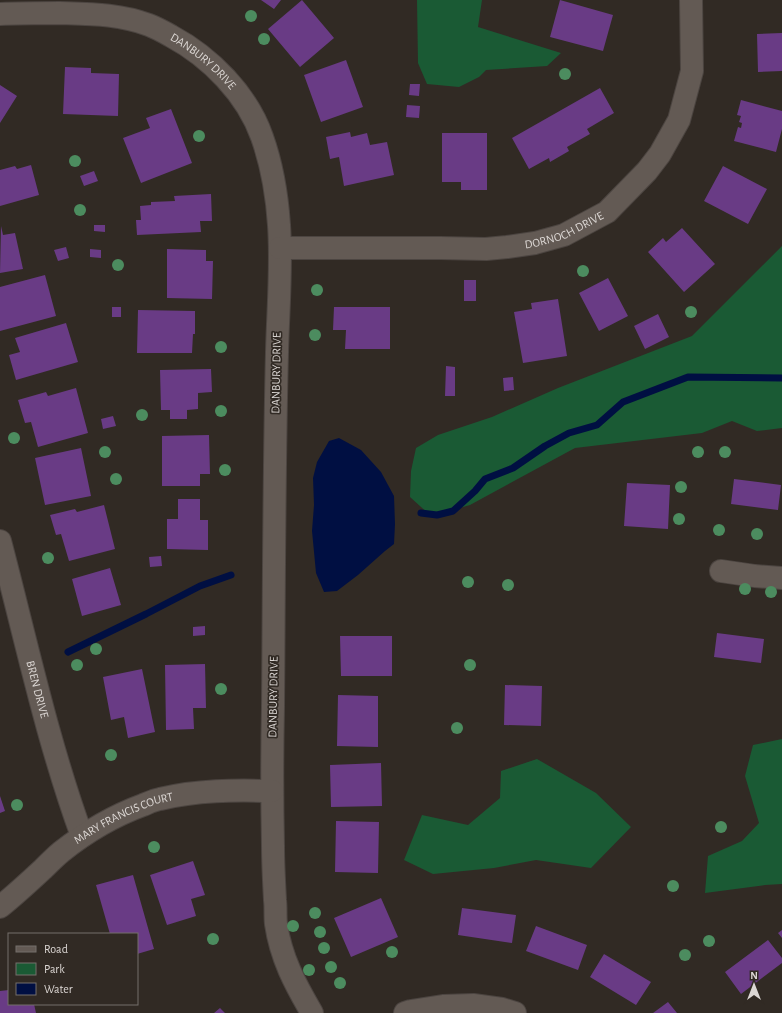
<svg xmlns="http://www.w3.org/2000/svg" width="782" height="1013" font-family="'Alegreya Sans',sans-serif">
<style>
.green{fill:#1a5a34}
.water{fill:#000f42}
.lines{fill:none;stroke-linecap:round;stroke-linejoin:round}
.stream{stroke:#000f42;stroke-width:7}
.building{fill:#693b85}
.street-casing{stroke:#4c4541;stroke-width:24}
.street{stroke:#635a54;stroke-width:22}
.tree{fill:#4c8c5f}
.labels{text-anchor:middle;stroke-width:3.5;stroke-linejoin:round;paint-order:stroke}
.street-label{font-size:12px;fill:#dcd7d4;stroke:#312a24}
</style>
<rect width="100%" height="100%" fill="#312a24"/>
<path class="green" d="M417,0h65l-4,27 83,26 -14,13 -61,4 -7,7 -20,10 -32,-3 -9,-21z
M782,246v182l-25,3 -25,-10 -30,12 -127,15 -105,57 -39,11 -21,-19 1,-26 5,-23 22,-13 54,-18 66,-29 134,-52z
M782,739v145l-17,1 -60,8 3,-37 34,-15 17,-18 -14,-47 8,-31z
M537,759l59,34 35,34 -40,41 -55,-8 -42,8 -61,6 -29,-14 18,-45 46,10 32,-27 1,-27z"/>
<path class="water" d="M339,438l22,12 20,22 13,24 1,28 -1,20 -9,7 -27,24 -21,16 -13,1 -8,-19 -4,-42 2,-26 -1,-27 4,-16 12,-21z"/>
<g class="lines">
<path class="stream" d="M421,513l16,2 16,-4 22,-20 10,-12 28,-11 32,-22 24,-13 28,-8 26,-23 65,-25 94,1
M68,652l78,-38 54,-28 31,-11"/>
</g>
<path class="building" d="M261,0h20l-7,9z
M302,0l32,38 -34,29 -32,-38z
M560,0l53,15 -10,36 -53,-14z
M782,33v38l-24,1 -1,-38z
M346,60l17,47 -42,15 -17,-47z
M65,67l26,1v5l28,1 -1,42 -55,-2z
M410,84h10l-1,12 -10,-1z
M0,85l17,11 -17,27z
M600,88l14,25 -27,16 3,5 -23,13 2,4 -19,11 -1,-4 -20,11 -17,-31z
M741,100l41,11v18l-6,23 -42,-11 4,-14 3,1 1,-5 -3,-1 2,-6 -4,-1z
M407,105l13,1 -1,12 -13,-1z
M171,109l21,54 -51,20 -18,-45 27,-10 -4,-10z
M350,132l1,5 16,-4 3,12 17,-3 7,33 -50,11 -5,-29 -9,2 -4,-22z
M442,133h45v57h-26v-8h-19z
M31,165l8,30 -39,11v-36l15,-4 2,3z
M723,166l44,23 -19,35 -44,-23z
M94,171l4,10 -14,5 -4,-10z
M211,194l1,27h-12l1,11 -64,3 -1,-15h5l-1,-14 11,-1v-3l24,-1 -1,-5z
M94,225h11v7l-11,-1z
M1,226l2,9 12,-2 8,36 -23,4z
M682,228l33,36 -31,28 -36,-40 15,-14 3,4z
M66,247l3,11 -11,3 -4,-11z
M90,249l11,1v8l-11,-1z
M167,249l39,1v11h7l-1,38 -45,-1z
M45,275l11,41 -56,15v-44z
M608,278l20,38 -29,15 -20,-38z
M464,280h12v21h-12z
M558,299l9,57 -44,7 -9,-51 18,-3 -1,-6z
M112,307h9v10h-9z
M334,307h56v42h-45l1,-19h-13z
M138,310l57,1v23h-2l-1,19h-55z
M658,314l11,23 -24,12 -11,-23z
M66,323l12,39 -62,18 -7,-25 11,-3 -5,-14z
M446,366l9,1v29h-10z
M211,369l1,23 -14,1v16l-11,1v9h-17v-9h-9l-1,-40z
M513,377l1,13 -10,1 -1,-13z
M76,388l12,45 -50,14 -7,-25 -6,1 -7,-23 28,-8 2,4z
M113,416l3,10 -13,3 -2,-10z
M209,435l1,39h-10v12h-38v-50z
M81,448l10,48 -46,9 -10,-47z
M734,479l47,6 -3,25 -47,-6z
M627,483l43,2 -2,44 -44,-3z
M178,499h22v21h8v30l-41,-1v-30h11z
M104,505l11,44 -46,12 -8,-27 -5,1 -6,-20 25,-6 2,3z
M161,556l1,10 -12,1 -1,-10z
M110,568l11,37 -39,11 -10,-37z
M205,626v9l-12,1v-9z
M717,633l47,6 -3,24 -47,-6z
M340,636h52v40h-51z
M205,664l1,44h-13l1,21 -28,1 -1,-65z
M142,669l13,63 -27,6 -4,-21 -13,3 -8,-43z
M505,685l37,1 -1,40 -37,-1z
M338,695l40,1v51l-41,-1z
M381,763l1,43 -51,1 -1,-42z
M0,796l5,15 -5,2z
M336,821l43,1 -1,51 -43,-1z
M193,861l12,34 -14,4 5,17 -29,9 -17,-50z
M133,875l21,74 -17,5v-20h-27l-14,-49z
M381,898l17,39 -47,20 -17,-39z
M462,908l54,7 -4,28 -54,-8z
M536,926l51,19 -9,25 -52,-19z
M782,930v8l-4,-5z
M768,940l14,18v5l-41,31 -16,-22z
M604,954l47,28 -15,23 -46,-28z
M9,990v14h25l2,9h-36v-22z
M668,1002l9,11h-24z
M220,1008l5,5h-11z"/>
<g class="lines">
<defs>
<g id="street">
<path id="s1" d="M0,14c20,-1 40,-1 60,-1 31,1 60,1 89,12 8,3 15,7 22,11 39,21 76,58 91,101 10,28 15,58 17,88 3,42 -1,85 -2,127 -3,118 -3,237 -4,355 -1,47 -1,93 0,139 0,18 1,36 2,54 1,8 0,16 1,24 5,34 19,60 36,89"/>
<path id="s2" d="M280,248h160l46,1 21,-2 28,-4 29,-8 43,-23 40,-41 13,-17 19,-34 13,-49 -1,-71"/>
<path id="s3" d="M0,541c26,99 47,199 82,295"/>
<path d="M721,571l34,5 27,2"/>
<path id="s4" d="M0,907c15,-12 29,-25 43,-38 6,-6 12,-12 18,-17 25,-20 52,-36 82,-47 5,-2 11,-5 17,-6 37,-9 74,-9 112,-8"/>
<path d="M405,1013l6,-2 32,-5 30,-1 29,4 13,4"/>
</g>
</defs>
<use href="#street" class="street-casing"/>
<use href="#street" class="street"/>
</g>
<g class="tree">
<circle cx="251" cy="16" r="6"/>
<circle cx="264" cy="39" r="6"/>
<circle cx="565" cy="74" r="6"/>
<circle cx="199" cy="136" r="6"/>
<circle cx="75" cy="161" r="6"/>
<circle cx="80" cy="210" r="6"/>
<circle cx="118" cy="265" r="6"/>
<circle cx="583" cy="271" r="6"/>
<circle cx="317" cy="290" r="6"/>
<circle cx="691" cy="312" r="6"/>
<circle cx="315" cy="335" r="6"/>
<circle cx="221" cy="347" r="6"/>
<circle cx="221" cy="411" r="6"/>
<circle cx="142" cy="415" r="6"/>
<circle cx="14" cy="438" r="6"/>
<circle cx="105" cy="452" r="6"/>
<circle cx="698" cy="452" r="6"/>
<circle cx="725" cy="452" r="6"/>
<circle cx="225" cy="470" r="6"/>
<circle cx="116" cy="479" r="6"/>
<circle cx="681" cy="487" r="6"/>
<circle cx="679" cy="519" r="6"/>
<circle cx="719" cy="530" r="6"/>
<circle cx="757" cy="534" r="6"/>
<circle cx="48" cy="558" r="6"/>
<circle cx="468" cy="582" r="6"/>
<circle cx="508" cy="585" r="6"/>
<circle cx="745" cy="589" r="6"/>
<circle cx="771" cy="592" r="6"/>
<circle cx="96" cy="649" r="6"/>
<circle cx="77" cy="665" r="6"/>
<circle cx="470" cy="665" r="6"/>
<circle cx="221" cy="689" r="6"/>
<circle cx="457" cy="728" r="6"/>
<circle cx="111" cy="755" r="6"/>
<circle cx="17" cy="805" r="6"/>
<circle cx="721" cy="827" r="6"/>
<circle cx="154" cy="847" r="6"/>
<circle cx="673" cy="886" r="6"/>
<circle cx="315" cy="913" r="6"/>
<circle cx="293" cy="926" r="6"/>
<circle cx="320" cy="932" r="6"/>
<circle cx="213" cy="939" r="6"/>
<circle cx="709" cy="941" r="6"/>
<circle cx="324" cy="948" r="6"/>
<circle cx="392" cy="952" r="6"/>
<circle cx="685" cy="955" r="6"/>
<circle cx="331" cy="967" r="6"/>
<circle cx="309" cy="970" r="6"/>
<circle cx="340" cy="983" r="6"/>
</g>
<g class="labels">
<g class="street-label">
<text dy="4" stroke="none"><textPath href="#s1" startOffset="216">DANBURY DRIVE</textPath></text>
<text dy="4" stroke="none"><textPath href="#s2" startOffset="287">DORNOCH DRIVE</textPath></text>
<text transform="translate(276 373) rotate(-89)" y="4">DANBURY DRIVE</text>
<text dy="4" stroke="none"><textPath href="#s3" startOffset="153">BREN DRIVE</textPath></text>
<text transform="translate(273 697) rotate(-89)" y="4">DANBURY DRIVE</text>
<text dy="4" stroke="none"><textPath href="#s4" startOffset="154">MARY FRANCIS COURT</textPath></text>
</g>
</g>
<rect x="8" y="933" width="130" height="72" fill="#312a24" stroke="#756f6a"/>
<rect x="16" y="946" width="20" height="6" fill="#635a54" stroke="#756f6a"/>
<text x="44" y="953" font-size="12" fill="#dcd7d4">Road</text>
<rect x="16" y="963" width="20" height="12" fill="#1a5a34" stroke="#756f6a"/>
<text x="44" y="973" font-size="12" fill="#dcd7d4">Park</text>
<rect x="16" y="983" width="20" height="12" fill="#000f42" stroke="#756f6a"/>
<text x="44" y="993" font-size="12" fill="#dcd7d4">Water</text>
<g transform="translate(754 985)" stroke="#312a24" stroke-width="3" paint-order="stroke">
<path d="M0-3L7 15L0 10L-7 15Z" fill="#dcd7d4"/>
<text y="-6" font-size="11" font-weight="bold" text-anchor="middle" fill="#dcd7d4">N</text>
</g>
</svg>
